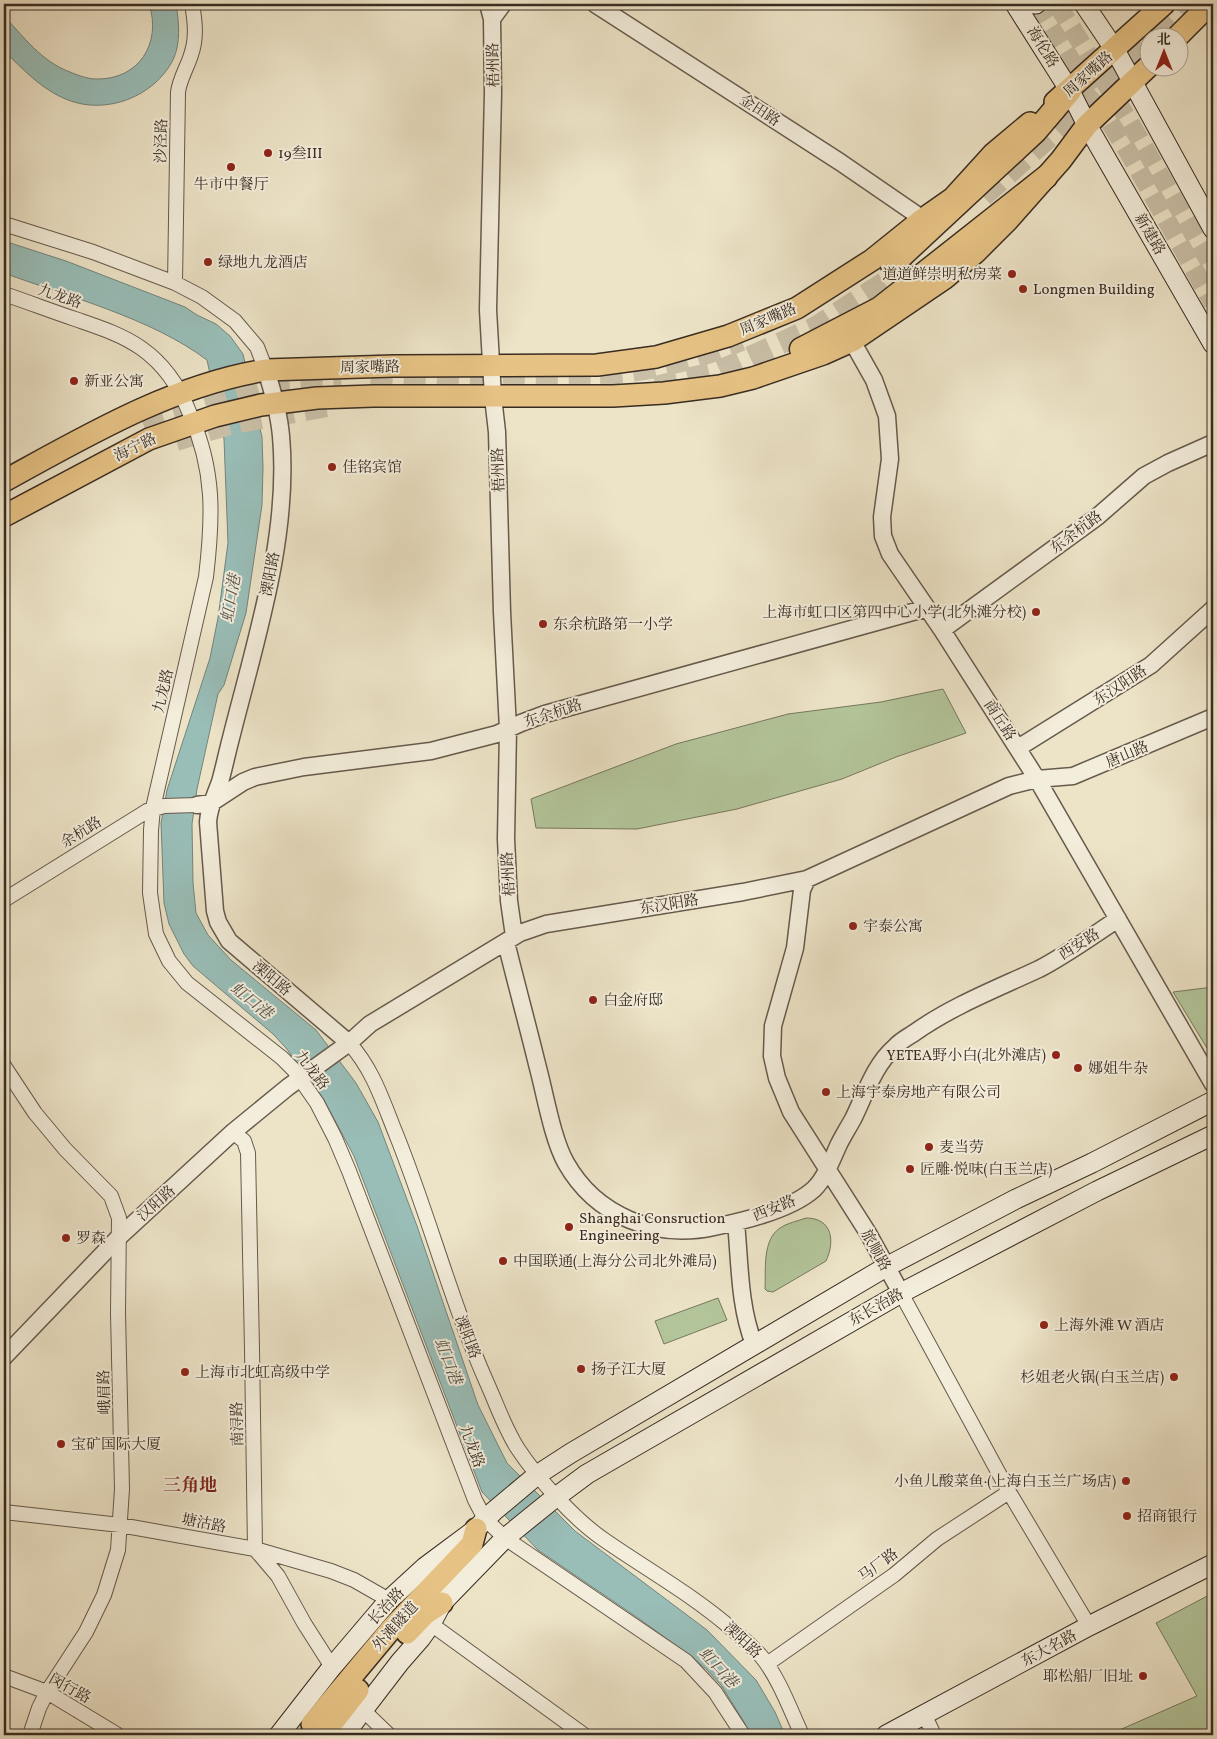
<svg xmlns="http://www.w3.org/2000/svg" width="1217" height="1739" font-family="Vollkorn,'Noto Serif SC',serif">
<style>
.green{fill:#b3c59a;stroke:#76785e}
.water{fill:#99beb8;stroke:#73847c}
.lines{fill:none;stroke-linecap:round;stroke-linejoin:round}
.secondary-tunnel{stroke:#c9bfa7;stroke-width:19;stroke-dasharray:19 9;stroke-linecap:butt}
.primary-tunnel{stroke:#c9bfa7;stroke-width:21;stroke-dasharray:21 11;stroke-linecap:butt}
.trunk-tunnel{stroke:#c9bfa7;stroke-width:22;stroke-dasharray:22 11;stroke-linecap:butt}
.minor-casing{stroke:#665a4c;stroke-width:16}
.tertiary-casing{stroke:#665a4c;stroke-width:19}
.secondary-casing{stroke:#392c22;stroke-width:21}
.primary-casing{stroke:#392c22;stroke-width:24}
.trunk-casing{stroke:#392c22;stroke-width:25}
.minor{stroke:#f3eddb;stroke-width:14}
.tertiary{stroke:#f3eddb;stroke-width:16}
.secondary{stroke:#f3eddb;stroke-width:19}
.primary{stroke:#e6c284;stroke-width:21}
.trunk{stroke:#e6c284;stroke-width:22}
.poi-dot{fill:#8f2418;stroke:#f3eddb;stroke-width:2}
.labels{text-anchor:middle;stroke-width:4;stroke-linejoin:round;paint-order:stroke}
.street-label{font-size:15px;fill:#392c22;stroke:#f3eddb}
.poi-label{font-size:15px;fill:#392c22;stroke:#f3eddb;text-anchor:start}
.water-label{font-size:16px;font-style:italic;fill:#515048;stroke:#f3eddb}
.quarter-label{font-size:18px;font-weight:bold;fill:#7a1f14;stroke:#f3eddb}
</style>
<rect width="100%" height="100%" fill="#ede4c8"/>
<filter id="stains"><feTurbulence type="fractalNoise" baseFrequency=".004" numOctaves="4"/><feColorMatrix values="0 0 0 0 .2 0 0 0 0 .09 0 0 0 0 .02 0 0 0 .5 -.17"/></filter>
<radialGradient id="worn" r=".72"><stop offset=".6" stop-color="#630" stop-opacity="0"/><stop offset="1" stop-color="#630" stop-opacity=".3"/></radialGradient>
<path class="green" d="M943,689l23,44 -70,24 -54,22 -105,30 -100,20 -101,-1 -5,-29 145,-55 112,-30 93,-12z
M1213,987v71l-40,-66z
M806,1218c27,0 29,24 20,43l-53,31 -6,-1 -2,-2c1,-19 -3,-49 15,-61 7,-5 18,-7 26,-10z
M718,1298l9,22 -63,24 -9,-23z
M1213,1593v142h-105l89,-39 -41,-73z"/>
<path class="water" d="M149,4h27c3,18 5,39 -3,56 -19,37 -67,55 -105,40 -26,-10 -44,-30 -64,-49v-35c19,20 38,46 66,56 7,3 18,7 26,7 43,1 66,-36 53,-75z
M4,241l62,20 119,46 12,8 19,9 14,12 13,18 19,83 1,30 -1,38 -16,108 -22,72 -6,9 -21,95 -5,35 1,59 3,30 12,22 23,25 85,70 40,53 22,39 39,104 61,179 29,58 68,68 132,99 49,50 19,32 10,23h-35l-6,-13 -23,-37 -15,-16 -18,-15 -50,-36 -100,-68 -56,-58 -128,-336 -31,-58 -37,-50 -13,-14 -80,-68 -9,-12 -15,-30 -5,-21 -3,-80 6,-33 43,-132 8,-40 10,-75 -4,-104 -17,-79c-56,-42 -138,-63 -203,-87z"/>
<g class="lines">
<path class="secondary-tunnel" d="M1036,4l93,149 84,150
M1057,4l72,117 84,147"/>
<path class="primary-tunnel" d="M302,1735l10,-11"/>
<path class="trunk-tunnel" d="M1159,38l35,-34
M983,196l167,-150
M600,373c50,-1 96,-14 141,-33
M371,375c83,7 165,10 249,9
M656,387l64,-16 98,-45 81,-53 18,-17
M141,419l12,-5 109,-32 79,-5
M176,440l57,-17 94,-17"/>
<defs>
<path id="minor" d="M4,224l89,28 82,31 27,14 33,24 22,26 9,23
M175,283l3,-191c2,-14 9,-24 13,-37 6,-17 4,-34 1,-51
M4,294c24,8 47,17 71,25 23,8 46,15 66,29 23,16 39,40 49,66 25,57 23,103 16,163l-53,231 -2,22 -1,63 6,41 13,27 18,22 95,75 12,12 23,33 18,35 14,33 126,329 10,19 20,19 181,123 29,31 28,43
M4,900l143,-89 17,-5 33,-1
M349,1043c24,26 34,59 47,91 33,82 55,168 91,249 10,22 18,46 31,66 20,30 56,70 85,90 43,30 90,56 130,91 9,8 19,16 28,26 18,22 29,53 41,79
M4,1066l31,47 30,36 46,47 8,22 -1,95 4,176 -4,61 -14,45 -18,37 -39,60 -8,16 -9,27
M233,1132l11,9 4,12 4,196 3,200 23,27 26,47 28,44
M901,1293l108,199 80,134
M4,1512l116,13 135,24 76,22 23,9 35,20
M431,1624l153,111
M767,1664l127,-89 43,-36 72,-47
M4,1676l43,16 71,43
M364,1711l25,24
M924,1714l10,21"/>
<path id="tertiary" d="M488,4l4,15 1,74 -5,217 5,87 4,35 5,180 6,117 -2,110 3,62 5,35
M595,4l245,158 83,57
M492,19l11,-15
M852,341l22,39 13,36 3,43 -8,58 1,19 7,18 52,76 95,149 176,305
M266,370c7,22 13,43 15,66 9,100 -26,206 -50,302 -4,15 -7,30 -11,44 -5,14 -11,25 -12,40l7,89 3,11 11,19 120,102
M942,630l155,-113 47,-41 24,-13 45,-20
M1018,748l133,-83 62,-56
M197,805l14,-2 32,-21 12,-5 49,-10 127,-16 66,-17 24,-11 24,-9 382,-106
M807,879l-5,11 -7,58 -22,78 -1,30 5,22 14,34 77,121 33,60
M506,942c10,41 21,81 31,122 8,29 15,74 29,99 30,53 90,77 148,64 30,-6 77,-17 100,-38 12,-12 18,-30 25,-45 4,-8 9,-16 14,-25 12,-24 21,-54 42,-72 5,-6 13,-10 19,-14 38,-27 82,-44 125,-64 27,-14 53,-33 79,-50
M736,1223c4,40 3,83 18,121
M4,1357l115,-120 114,-105 55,-45 61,-44 21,-19 150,-91 26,-9 197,-32 64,-13 202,-93 28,-7 36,-3 140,-59"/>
<path id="secondary" d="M1015,4l55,87 17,34 126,219
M1035,4h1
M1084,4l31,46 98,179
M279,1735l53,-68 57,-67 36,-33 51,-38 18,-18 43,-36 34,-22 315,-186 130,-68 76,-36 121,-62
M344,1735l56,-73 21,-24 10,-14 11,-21 63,-65 47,-38 35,-26 314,-181 196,-102 116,-56
M886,1735l203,-109 124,-62"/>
<path id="primary" d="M1176,38l34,-34
M1055,102l109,-98
M4,481c82,-45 168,-96 262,-111l127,-4 204,-1 59,-8 72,-21 69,-28 75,-48 51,-41 30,-21 40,-44 37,-31
M4,516l145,-77 66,-23 46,-11 56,-7 56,-2h240l51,-3 56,-7 33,-8 70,-24 29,-13 93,-63 30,-25 32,-32 54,-61 26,-35 63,-60
M407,1633l18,-19 17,-11
M312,1724l80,-96 80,-84 4,-15
M323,1735l35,-45"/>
<path id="trunk" d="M892,265l144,-134 34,-40
M801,349l79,-41 166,-131"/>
</defs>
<use href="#minor" class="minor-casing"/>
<use href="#tertiary" class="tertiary-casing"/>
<use href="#secondary" class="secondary-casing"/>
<use href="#primary" class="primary-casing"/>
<use href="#trunk" class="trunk-casing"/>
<use href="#minor" class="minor"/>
<use href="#tertiary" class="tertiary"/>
<use href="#secondary" class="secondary"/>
<use href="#primary" class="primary"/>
<use href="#trunk" class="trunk"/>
</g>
<g class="poi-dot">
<circle cx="268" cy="153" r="5"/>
<circle cx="231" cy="167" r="5"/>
<circle cx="208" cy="262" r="5"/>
<circle cx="1012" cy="274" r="5"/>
<circle cx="1023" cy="289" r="5"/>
<circle cx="74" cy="381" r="5"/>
<circle cx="332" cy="467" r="5"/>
<circle cx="1036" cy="612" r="5"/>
<circle cx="543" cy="624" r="5"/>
<circle cx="853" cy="926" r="5"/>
<circle cx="593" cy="1000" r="5"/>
<circle cx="1056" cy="1055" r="5"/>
<circle cx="1078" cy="1068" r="5"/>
<circle cx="826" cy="1092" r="5"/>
<circle cx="929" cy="1147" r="5"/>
<circle cx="910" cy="1169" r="5"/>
<circle cx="569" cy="1227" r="5"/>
<circle cx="66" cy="1238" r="5"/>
<circle cx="503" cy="1261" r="5"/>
<circle cx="1044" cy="1325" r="5"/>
<circle cx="581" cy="1369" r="5"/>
<circle cx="185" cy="1372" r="5"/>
<circle cx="1174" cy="1377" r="5"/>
<circle cx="61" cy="1444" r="5"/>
<circle cx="1126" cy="1481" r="5"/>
<circle cx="1127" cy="1516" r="5"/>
<circle cx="1143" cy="1676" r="5"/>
</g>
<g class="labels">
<g class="street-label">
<text transform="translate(1043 47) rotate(58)" y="5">海伦路</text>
<text transform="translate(493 65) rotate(-91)" y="5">梧州路</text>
<text transform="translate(1088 74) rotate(-42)" y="5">周家嘴路</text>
<text transform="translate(760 110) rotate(33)" y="5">金田路</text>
<text transform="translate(161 141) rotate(-89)" y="5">沙泾路</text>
<text transform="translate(1150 234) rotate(60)" y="5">新建路</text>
<text transform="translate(60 296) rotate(19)" y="5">九龙路</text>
<text transform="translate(768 319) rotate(-23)" y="5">周家嘴路</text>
<text transform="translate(370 367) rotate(-1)" y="5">周家嘴路</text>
<text transform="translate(135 447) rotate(-26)" y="5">海宁路</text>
<text transform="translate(498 470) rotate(-92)" y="5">梧州路</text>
<text transform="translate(1076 532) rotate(-37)" y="5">东余杭路</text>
<text transform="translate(270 574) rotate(-79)" y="5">溧阳路</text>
<text transform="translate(1120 685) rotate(-33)" y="5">东汉阳路</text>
<text transform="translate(163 691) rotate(-77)" y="5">九龙路</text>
<text transform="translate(553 713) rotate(-18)" y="5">东余杭路</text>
<text transform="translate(1000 720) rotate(57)" y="5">商丘路</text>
<text transform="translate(1127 754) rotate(-23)" y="5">唐山路</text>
<text transform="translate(81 832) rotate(-32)" y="5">余杭路</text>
<text transform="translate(508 874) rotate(-93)" y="5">梧州路</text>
<text transform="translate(669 904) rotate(-9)" y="5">东汉阳路</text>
<text transform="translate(1079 944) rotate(-32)" y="5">西安路</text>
<text transform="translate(272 978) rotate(40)" y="5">溧阳路</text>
<text transform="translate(312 1070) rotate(52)" y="5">九龙路</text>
<text transform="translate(156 1203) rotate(-42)" y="5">汉阳路</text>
<text transform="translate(774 1208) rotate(-22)" y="5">西安路</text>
<text transform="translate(876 1250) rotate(61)" y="5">旅顺路</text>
<text transform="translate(876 1307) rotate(-29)" y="5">东长治路</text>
<text transform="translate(468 1337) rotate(69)" y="5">溧阳路</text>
<text transform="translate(104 1392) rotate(-91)" y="5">峨眉路</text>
<text transform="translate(237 1424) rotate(-91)" y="5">南浔路</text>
<text transform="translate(472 1446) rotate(69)" y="5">九龙路</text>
<text transform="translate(204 1523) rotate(11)" y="5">塘沽路</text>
<text transform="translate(878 1565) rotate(-37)" y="5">马厂路</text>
<text transform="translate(386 1606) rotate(-47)" y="5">长治路</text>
<text transform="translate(395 1626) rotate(-48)" y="5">外滩隧道</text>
<text transform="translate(743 1640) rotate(43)" y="5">溧阳路</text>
<text transform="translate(1049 1648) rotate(-28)" y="5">东大名路</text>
<text transform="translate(70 1688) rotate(29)" y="5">闵行路</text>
</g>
<g class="poi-label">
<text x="278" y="158">19叁III</text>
<text x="231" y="189" text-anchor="middle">牛市中餐厅</text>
<text x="218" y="267">绿地九龙酒店</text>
<text x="1002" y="279" text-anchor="end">道道鲜崇明私房菜</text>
<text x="1033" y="294">Longmen Building</text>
<text x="84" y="386">新亚公寓</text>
<text x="342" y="472">佳铭宾馆</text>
<text x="1026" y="617" text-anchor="end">上海市虹口区第四中心小学(北外滩分校)</text>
<text x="553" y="629">东余杭路第一小学</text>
<text x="863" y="931">宇泰公寓</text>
<text x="603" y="1005">白金府邸</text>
<text x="1046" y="1060" text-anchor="end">YETEA野小白(北外滩店)</text>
<text x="1088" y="1073">娜姐牛杂</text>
<text x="836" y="1097">上海宇泰房地产有限公司</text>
<text x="939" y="1152">麦当劳</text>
<text x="920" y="1174">匠雕·悦味(白玉兰店)</text>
<text x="579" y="1223">Shanghai Consruction<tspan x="579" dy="17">Engineering</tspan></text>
<text x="76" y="1243">罗森</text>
<text x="513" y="1266">中国联通(上海分公司北外滩局)</text>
<text x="1054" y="1330">上海外滩 W 酒店</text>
<text x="591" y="1374">扬子江大厦</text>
<text x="195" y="1377">上海市北虹高级中学</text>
<text x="1164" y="1382" text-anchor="end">杉姐老火锅(白玉兰店)</text>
<text x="71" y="1449">宝矿国际大厦</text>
<text x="1116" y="1486" text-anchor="end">小鱼儿酸菜鱼·(上海白玉兰广场店)</text>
<text x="1137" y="1521">招商银行</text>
<text x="1133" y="1681" text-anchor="end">耶松船厂旧址</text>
</g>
<g class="water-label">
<text transform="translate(230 598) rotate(-80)" y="6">虹口港</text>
<text transform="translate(252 1000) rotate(38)" y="6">虹口港</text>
<text transform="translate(449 1361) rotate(69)" y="6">虹口港</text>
<text transform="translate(719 1667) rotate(47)" y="6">虹口港</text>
</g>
<g class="quarter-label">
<text x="190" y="1491">三角地</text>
</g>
</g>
<rect width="1217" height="1739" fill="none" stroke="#ede4c8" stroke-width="20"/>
<rect x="5" y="5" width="1207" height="1729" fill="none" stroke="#392c22" stroke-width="2.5"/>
<rect x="10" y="10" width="1197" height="1719" fill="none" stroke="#392c22"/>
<g transform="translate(1164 52)"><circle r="24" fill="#f3eddb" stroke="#a9a091"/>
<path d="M0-4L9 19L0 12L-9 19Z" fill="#8f2418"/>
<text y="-8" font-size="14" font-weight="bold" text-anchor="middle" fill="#392c22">北</text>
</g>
<rect width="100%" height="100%" filter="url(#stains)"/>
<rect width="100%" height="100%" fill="url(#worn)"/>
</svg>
